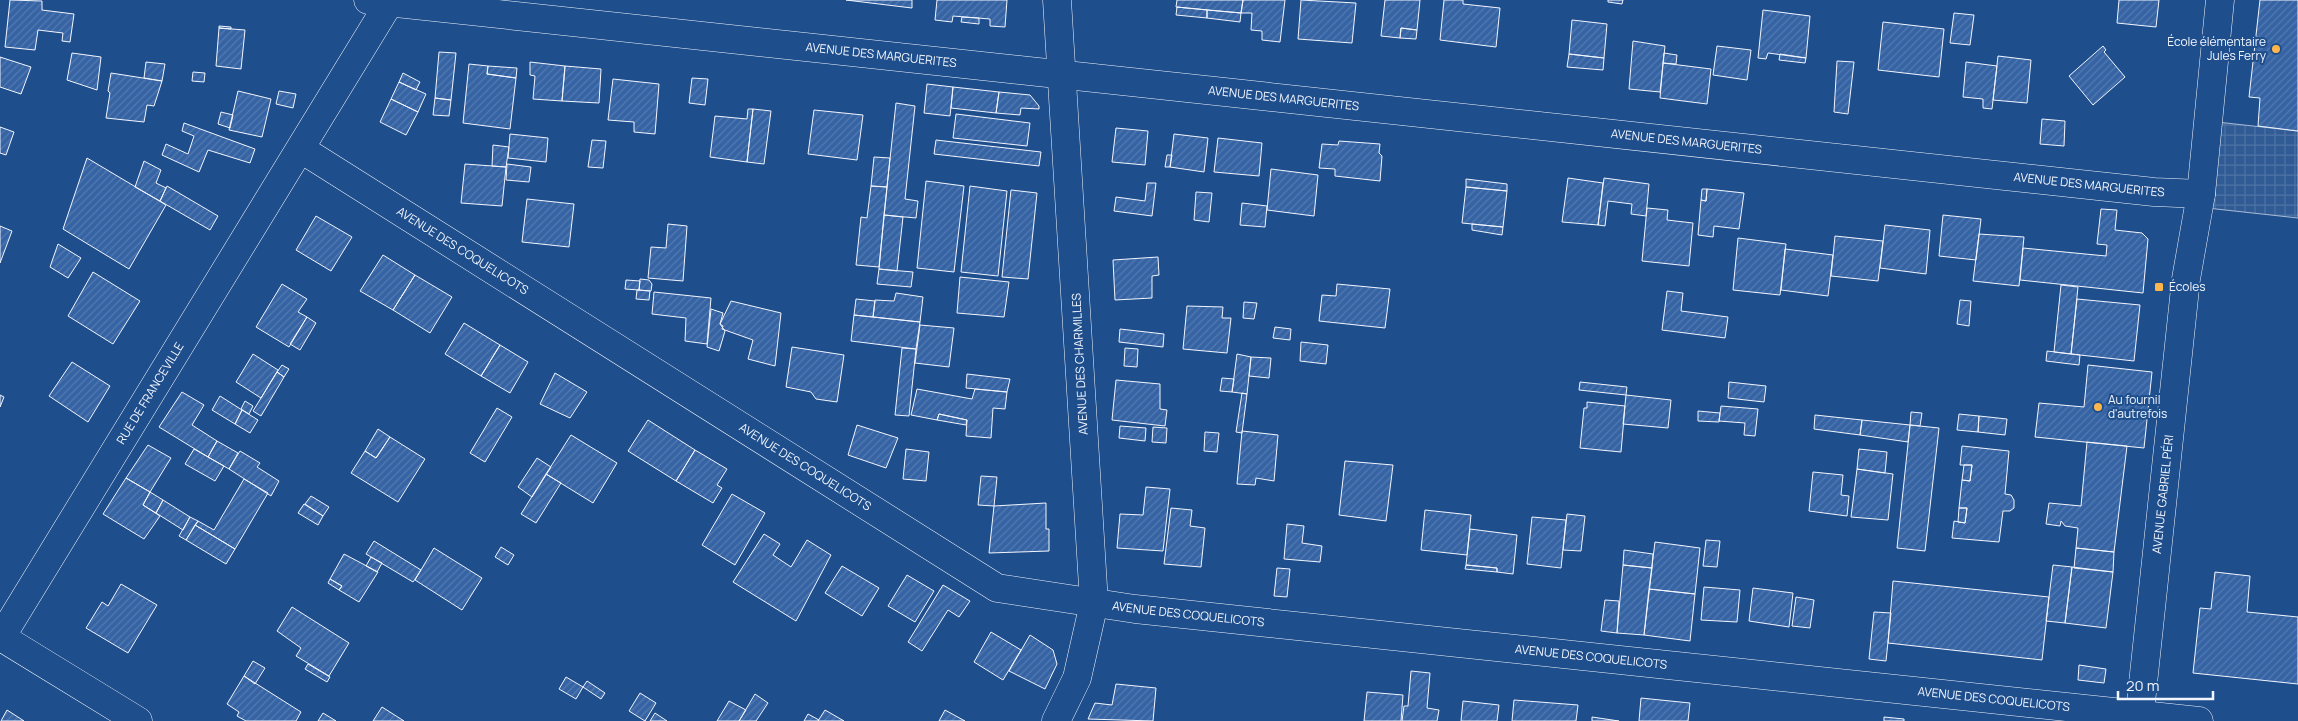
<svg xmlns="http://www.w3.org/2000/svg" width="2298" height="721" font-family="Manrope,sans-serif">
<style>
.plaza{fill:url(#plaza-grid);stroke:#a8bbd7}
.building{fill:url(#building-hatch);stroke:#f2f6ff}
.lines{fill:none;stroke-linecap:round;stroke-linejoin:round}
.minor-casing{stroke:#f2f6ff;stroke-width:29}
.tertiary-casing{stroke:#f2f6ff;stroke-width:29}
.minor{stroke:#1f4e8c;stroke-width:28}
.tertiary{stroke:#1f4e8c;stroke-width:28}
.poi-dot{fill:#ffb74d;stroke:#1f4e8c;stroke-width:2}
.labels{text-anchor:middle;stroke-width:4;stroke-linejoin:round;paint-order:stroke}
.poi-label{font-size:12px;fill:#f2f6ff;stroke:#1f4e8c;text-anchor:start}
.street-label{font-size:12px;fill:#f2f6ff;stroke:#1f4e8c}
</style>
<defs>
<pattern id="plaza-grid" width="8" height="8" patternUnits="userSpaceOnUse" patternTransform="scale(1.25)"><rect width="8" height="8" fill="#305b95"/><path d="M0 4h8M4 0v8" fill="none" stroke="#4e73a5"/></pattern>
<pattern id="building-hatch" width="6" height="6" patternUnits="userSpaceOnUse" patternTransform="scale(1.25)"><rect width="6" height="6" fill="#3563a3"/><path d="M-1 1l2-2M0 6l6-6M5 7l2-2" fill="none" stroke="#537ab1"/></pattern>
</defs>
<rect width="100%" height="100%" fill="#1f4e8c"/>
<path class="plaza" d="M2208,121l90,10v87l-100,-11z"/>
<path class="building" d="M10,0l32,1v9l32,4 -4,28 -8,-1 1,-8 -25,-3 -3,20 -30,-3z
M846,0h66v8z
M937,0h70l-2,27 -15,-1v-7l-37,-3 -1,6 -17,-2z
M1177,0h66l-2,13 -65,-6z
M1243,0h42l-5,42 -18,-2v-9l-11,-1 1,-17h-11z
M1301,0l55,3 -4,40 -54,-4z
M1385,0h35l-3,30 -16,-2 -1,10 -19,-2z
M1444,0h19v4l37,4 -4,39 -56,-7z
M1608,0h15l-1,4 -14,-2z
M2119,0h40l-3,27 -39,-4z
M2260,0h38v131l-40,-5 2,-28 -11,-1z
M1177,7l30,3v8l-31,-3z
M1207,10l34,3 -1,9 -33,-4z
M1763,10l47,6 -4,42 -38,-5 -2,6 -8,-1z
M1954,13l20,2 -4,30 -20,-2z
M962,17l17,1v6l-18,-2z
M1572,20l35,4 -3,34 -35,-4z
M1883,22l61,7 -5,48 -61,-7z
M219,26l12,1v2l-12,-1z
M219,28l26,2 -4,39 -25,-3z
M1401,28l16,2 -1,9 -16,-1z
M1633,41l32,5 -5,46 -31,-3z
M1717,46l34,4 -4,30 -34,-5z
M2103,46l3,4 -2,2 21,25 -32,28 -24,-29z
M439,52l17,1 -5,47 -16,-2z
M72,53l29,4 -4,33 -30,-10z
M1664,53l13,2 -1,9 -13,-1z
M1569,54l35,4 -1,12 -36,-3z
M1780,54l26,4 -1,5 -26,-3z
M1998,56l33,4 -4,43 -34,-3z
M0,57l31,10 -10,27 -21,-7z
M1837,61l17,1 -6,52 -14,-2z
M146,62l19,2 -3,17 -18,-3z
M530,62l35,4 -3,35 -29,-2 2,-23 -5,-1z
M1966,62l31,4 -5,43 -9,-1v-9l-20,-2z
M1663,63l48,6 -4,35 -47,-6z
M469,64l19,2 -1,8 29,4 -6,51 -47,-6z
M488,66l29,2 -1,10 -29,-4z
M565,66l36,3 -2,34 -37,-2z
M193,72l12,1 -1,9 -12,-1z
M111,73l51,8 -8,25 -7,-1 -3,17 -38,-4 4,-25 -2,-2z
M403,73l17,9 -4,8 -17,-8z
M692,78l16,1 -3,26 -16,-2z
M613,79l46,5 -4,50 -21,-2v-10l-26,-2z
M399,82l27,12 -8,18 -27,-13z
M927,84l26,3 -3,29 -26,-3z
M953,87l46,5 -3,21 -45,-5z
M238,91l33,8 -9,38 -33,-7z
M279,91l17,3 -3,14 -17,-4z
M999,92l31,3 9,11v3l-18,-1 -1,7 -24,-2z
M435,98l16,2 -2,16 -16,-1z
M391,99l27,13 -12,23 -26,-13z
M896,103l19,3 -10,93 13,2 -2,17 -32,-3z
M748,109h5l-6,53 -37,-5 5,-41 32,3z
M753,109l18,2 -7,53 -17,-2z
M814,110l49,5 -6,45 -49,-6z
M221,112l12,3 -3,13 -12,-4z
M956,114l74,9 -3,23 -74,-8z
M2042,119l23,2 -1,25 -24,-2z
M184,123l71,26 -5,14 -42,-13 -9,22 -37,-17 4,-11 22,10 6,-18 -12,-5z
M0,127l14,5 -8,23 -6,-2z
M1116,128l32,3 -3,34 -33,-3z
M510,134l38,4 -2,24 -38,-4z
M1174,134l34,4 -4,34 -34,-5z
M1218,138l44,5 -3,33 -45,-4z
M592,140l14,1 -3,27 -15,-1z
M936,140l105,12 -2,14 -105,-12z
M1339,141l41,3 -1,9 3,3 -2,25 -45,-5v-7l-16,-1 3,-24 16,1z
M493,145l16,2 -3,20 -14,-1z
M1167,155h5l-2,12h-5z
M874,157l16,1 -3,29 -16,-1z
M87,158l79,47 -37,64 -66,-40z
M144,161l17,9 -5,13 10,5 -6,13 -25,-14z
M465,164l41,3 -4,39 -41,-3z
M507,164l24,3 -2,15 -23,-2z
M1271,169l47,6 -4,41 -47,-6z
M1568,178l35,5 -5,42 -36,-3z
M1604,178l45,6 -3,32 -15,-2 1,-10 -24,-3 -3,25 -7,-1z
M1466,179l41,5v7l-41,-4z
M926,181l38,5 -10,86 -37,-4z
M1147,183h9l-4,33 -38,-5 2,-14 29,4z
M167,186l51,30 -8,14 -50,-29z
M871,186l16,1 -8,80 -23,-2 5,-48 6,1z
M970,186l37,5 -9,85 -37,-4z
M1466,187l41,4 -4,36 -41,-4z
M1702,189h5l-1,12 -5,-1z
M1707,189l37,4 -5,36 -25,-3 -1,11 -15,-2 3,-35 5,1z
M1011,190l26,3 -9,86 -26,-2z
M1196,192l16,1 -3,29 -15,-2z
M527,199l47,5 -5,43 -47,-5z
M1242,203l25,3 -2,21 -25,-2z
M1647,208l21,2 -1,10 26,3 -4,43 -47,-5z
M2101,209l16,1 -2,20 27,3 6,6 -5,54 -123,-13 3,-32 83,8 1,-11 -10,-1z
M884,215l19,2 -6,54 -18,-2z
M1943,215l38,4 -5,41 -37,-4z
M316,216l36,21 -21,34 -35,-21z
M668,224l19,2 -4,55 -35,-3 3,-31 15,1z
M1472,224l31,3 -1,8 -30,-5z
M1885,225l45,5 -4,44 -46,-6z
M0,226l12,5 -12,32z
M1979,234l45,3 -5,49 -46,-5z
M1835,236l48,5 -5,40 -47,-5z
M1738,238l48,6 -6,51 -47,-5z
M58,244l23,14 -13,20 -18,-11z
M1785,249l48,6 -5,41 -47,-6z
M383,255l32,20 -22,35 -33,-19z
M1158,257l1,18 -7,1v22l-37,2 -2,-40z
M879,269l34,3 -2,15 -34,-3z
M93,272l47,29 -27,43 -45,-28z
M415,275l37,22 -22,36 -37,-23z
M960,277l49,5 -5,35 -47,-4z
M640,279l9,1 3,4 -1,7 -12,-1z
M626,280l14,1 -1,9 -14,-1z
M282,284l25,15 -9,13 9,5 -18,30 -33,-20z
M1337,284l53,5 -5,39 -66,-7 3,-26 14,1z
M2061,285l17,2 -7,67 -17,-2z
M637,290l13,1 -1,9 -13,-1z
M1667,291l16,2 -2,18 47,6 -3,21 -63,-8z
M654,292l57,6 -4,46 -22,-3 1,-23 -34,-4z
M896,293l27,4 -3,25 -47,-5 2,-17 19,1z
M856,299l19,2 -2,16 -19,-2z
M2077,299l63,6 -6,56 -63,-7z
M1960,300l11,1 -2,25 -12,-2z
M731,301l50,12 -6,53 -27,-7 5,-19 -31,-11 1,-3 -3,-2z
M1244,302l13,1 -3,16 -11,-1z
M1187,306l36,1 -1,11h9l-4,35 -44,-4z
M711,309l12,4 -3,11 5,7 -6,20 -12,-4z
M854,315l66,7 -4,27 -65,-8z
M307,317l9,6 -16,27 -10,-6z
M464,323l36,22 -19,31 -36,-22z
M920,325l34,3 -5,39 -34,-4z
M1275,327l16,2 -1,11 -17,-2z
M1120,329l44,5 -1,13 -44,-5z
M1301,342l27,3 -2,19 -26,-3z
M500,345l28,17 -18,31 -29,-17z
M792,347l52,8 -7,47 -21,-3 -5,-7 -25,-5z
M902,348l14,1 -7,67 -14,-1z
M1125,348l13,1 -1,18 -13,-1z
M2047,351l33,4 -1,10 -33,-4z
M253,354l25,16 -17,28 -25,-16z
M1237,354l14,3 -4,37 -15,-2z
M1251,357l20,1 -2,20 -20,-2z
M72,362l38,24 -22,36 -39,-26z
M282,365l7,4 -5,8 -7,-5z
M2088,365l64,7 -8,76 -109,-11 4,-34 45,4z
M277,372l7,5 -23,39 -8,-5z
M555,373l32,19 -17,26 -30,-14z
M967,374l43,5 -3,13 -41,-4z
M1222,378l12,1 -2,13 -12,-1z
M1116,380l44,4v25l7,1 -2,16 -53,-6z
M1580,382l47,5 -1,8 -47,-5z
M1729,382l37,4 -2,16 -36,-4z
M917,389l55,10 3,-10 32,3 -2,17 -12,-1 -2,30 -25,-2 1,-16 -28,-6 -2,6 -26,-5z
M182,392l22,13 -12,20 25,16 -9,16 -49,-30z
M1242,393l5,1 -5,39 -6,-1z
M0,395l4,2 -4,10z
M1626,395l45,5 -3,28 -45,-4z
M220,396l22,14 -7,14 -23,-14z
M245,401l8,5 -4,8 -8,-5z
M1587,402l38,4 -4,46 -41,-4 4,-40h3z
M1721,406l37,3 -3,27 -11,-1 1,-12 -26,-2z
M497,408l15,9 -27,45 -15,-9z
M242,410l16,10 -8,13 -15,-9z
M1698,411l22,2 -1,9 -21,-1z
M1911,412l11,1 -2,13 -10,-1z
M939,414l28,6 -1,5 -29,-5z
M1959,414l20,2 -1,16 -21,-2z
M1815,415l47,5 -2,15 -46,-6z
M1979,416l28,3 -2,16 -27,-3z
M648,420l47,30 -19,31 -48,-30z
M1862,420l48,5 -2,17 -48,-7z
M857,425l41,13 -12,30 -38,-13z
M1910,425l29,3 -14,123 -28,-3z
M1120,426l26,2 -1,13 -26,-3z
M1153,427l14,1 -1,15 -14,-1z
M378,429l12,8 -14,21 -11,-7z
M1242,431l36,4 -4,46 -18,-3 -1,7 -18,-1z
M1205,432l14,1 -2,19 -13,-1z
M571,435l46,28 -24,40 -47,-29z
M390,437l35,22 -27,43 -47,-29 14,-22 11,7z
M217,441l21,12 -9,16 -21,-12z
M2087,442l40,4 -13,106 -38,-4 2,-20 -13,-2 -4,-5 -1,5 -14,-2 3,-21 32,3z
M148,445l23,13 -21,34 -24,-14z
M1962,446l47,5 -4,43 6,1 3,5v8l-4,3h-7l-4,31 -47,-4 2,-17 11,2 2,-15h-8l3,-28 8,1 2,-16h-12z
M194,449l30,17 -9,15 -30,-17z
M906,449l23,3 -3,29 -23,-2z
M1859,449l28,3 -2,21 -28,-4z
M695,450l32,19 -10,16 5,3 -9,15 -37,-22z
M240,451l20,12 -3,4 22,14 -8,15 -42,-27z
M537,458l14,9 -19,30 -14,-10z
M1345,461l48,4 -7,56 -47,-6z
M1964,465h8l-2,16 -8,-1z
M1857,469l36,5 -5,46 -37,-3z
M1813,472l30,3 -2,20 8,1 -2,20 -38,-5z
M546,474l15,9 -25,40 -15,-9z
M981,476l16,1 -3,29 -16,-1z
M126,478l24,14 -7,13 17,11 -16,23 -41,-25z
M244,479l24,14 -33,56 -40,-24 3,-4 16,9z
M1146,487l24,2 -7,62 -46,-3 3,-34 23,1z
M150,492l13,8 -7,13 -13,-8z
M732,494l33,19 -30,52 -33,-20z
M311,496l18,11 -6,9 -18,-12z
M163,500l27,17 -7,13 -27,-17z
M1046,503v26h3v22l-60,2 5,-47z
M304,504l19,12 -5,9 -20,-12z
M1171,508l21,2 -2,16 15,2 -4,39 -37,-3z
M1959,508h8l-2,15 -7,-1z
M1425,510l46,5 -4,40 -46,-5z
M1567,514l18,2 -4,35 -18,-1z
M190,517l8,4 -12,19 -7,-4z
M1532,517l34,3 -5,48 -34,-4z
M1287,524l17,2 -2,17 20,3 -2,16 -36,-3z
M195,525l40,24 -9,15 -40,-24z
M1470,529l47,6 -4,39 -16,-2v-4l-31,-3z
M764,534l16,10 -7,11 18,12 16,-27 24,15 -35,66 -63,-39z
M1706,540l14,1 -3,26 -14,-1z
M374,541l47,29 -8,12 -47,-28z
M1655,542l45,6 -5,46 -46,-5z
M501,547l13,8 -6,10 -13,-8z
M434,548l48,30 -20,32 -47,-30z
M2076,548l38,4 -1,20 -39,-4z
M1624,550l29,4 -1,14 -29,-3z
M344,554l34,18 -19,30 -20,-12 3,-4 -12,-7z
M371,557l11,6 -5,9 -11,-6z
M1466,565l31,3v4l-32,-3z
M1623,565l29,3 -8,67 -27,-2z
M2053,565l19,2 -7,56 -19,-2z
M842,566l37,22 -17,28 -37,-23z
M2072,567l41,5 -7,56 -41,-5z
M1277,568l13,1 -3,28 -13,-1z
M2215,572l35,4 -3,36 51,5v67l-105,-11 7,-65 11,1z
M907,575l27,16 -19,31 -27,-16z
M330,579l12,7 -3,4 -11,-7z
M1893,581l156,16 -7,63 -154,-17z
M121,584l36,21 -29,48 -42,-25 16,-26 6,4z
M943,585l27,16 -11,16 -11,-7 -26,41 -14,-9z
M1704,587l36,3 -3,32 -36,-2z
M1753,588l40,5 -4,34 -40,-6z
M1649,589l46,5 -5,47 -46,-6z
M1796,597l18,3 -4,28 -18,-2z
M1605,600l14,1 -2,32 -16,-2z
M292,607l57,36 -20,33 -33,-20 5,-8 -24,-17z
M1874,612l17,1 -5,48 -17,-2z
M991,632l30,18 -18,30 -29,-18z
M1030,635l23,15 4,14 -12,25 -36,-18z
M253,661l12,7 -10,16 -11,-8z
M308,664l22,13 -3,5 -22,-13z
M2079,665l27,4 -2,14 -26,-3z
M1411,671l19,2 -3,35 12,2 -2,11h-35l2,-15h4z
M244,676l57,36 -5,9h-50l-9,-5 2,-4 -12,-8z
M566,677l17,10 -7,12 -17,-10z
M587,681l18,12 -4,6 -18,-12z
M1116,684l40,4 -3,33 -65,-2 7,-16 17,2z
M1367,692l36,3 -2,26h-37z
M640,693l16,10 -11,18 -16,-10z
M755,694l13,9 -12,18h-17z
M1641,698l49,5 -2,18h-49z
M1514,700l64,5 -2,16h-64z
M729,701l17,9 -7,11h-22z
M1463,701l36,4 -2,16h-36z
M382,707l22,14h-31z
M7,710l17,11h-23z
M825,710l19,11h-26z
M945,710l20,11h-26z
M323,713l13,8h-18z
M655,713l12,8h-17z
M808,714l11,6 -1,1h-14z
M1592,717l27,4h-27z
M1884,717l20,2v2h-20z"/>
<g class="lines">
<defs>
<g id="minor">
<path id="s1" d="M368,0l1786,192 47,2"/>
<path id="s2" d="M301,149l696,439 138,21 1064,112"/>
<path d="M1,637l137,84"/>
<path d="M1056,721l21,-43 17,-75 -37,-603"/>
<path id="s3" d="M2139,721l47,-442 15,-85 19,-194"/>
</g>
<g id="tertiary">
<path id="s4" d="M0,639l391,-639"/>
</g>
</defs>
<use href="#minor" class="minor-casing"/>
<use href="#tertiary" class="tertiary-casing"/>
<use href="#minor" class="minor"/>
<use href="#tertiary" class="tertiary"/>
</g>
<g class="poi-dot">
<circle cx="2276" cy="49" r="5"/>
<rect x="2154" y="282" width="10" height="10" rx="2.5"/>
<circle cx="2098" cy="407" r="5"/>
</g>
<g class="labels">
<g class="poi-label">
<text x="2266" y="46" text-anchor="end">École élémentaire<tspan x="2266" dy="14">Jules Ferry</tspan></text>
<text x="2169" y="291">Écoles</text>
<text x="2108" y="404">Au fournil<tspan x="2108" dy="14">d'autrefois</tspan></text>
</g>
<g class="street-label">
<text dy="4" stroke="none"><textPath href="#s1" startOffset="516">AVENUE DES MARGUERITES</textPath></text>
<text dy="4" stroke="none"><textPath href="#s1" startOffset="921">AVENUE DES MARGUERITES</textPath></text>
<text dy="4" stroke="none"><textPath href="#s1" startOffset="1326">AVENUE DES MARGUERITES</textPath></text>
<text dy="4" stroke="none"><textPath href="#s1" startOffset="1731">AVENUE DES MARGUERITES</textPath></text>
<text dy="4" stroke="none"><textPath href="#s2" startOffset="191">AVENUE DES COQUELICOTS</textPath></text>
<text transform="translate(1080 364) rotate(-93)" y="4">AVENUE DES CHARMILLES</text>
<text dy="4" stroke="none"><textPath href="#s4" startOffset="288">RUE DE FRANCEVILLE</textPath></text>
<text dy="4" stroke="none"><textPath href="#s2" startOffset="596">AVENUE DES COQUELICOTS</textPath></text>
<text dy="4" stroke="none"><textPath href="#s3" startOffset="228">AVENUE GABRIEL PÉRI</textPath></text>
<text dy="4" stroke="none"><textPath href="#s2" startOffset="1016">AVENUE DES COQUELICOTS</textPath></text>
<text dy="4" stroke="none"><textPath href="#s2" startOffset="1421">AVENUE DES COQUELICOTS</textPath></text>
<text dy="4" stroke="none"><textPath href="#s2" startOffset="1826">AVENUE DES COQUELICOTS</textPath></text>
</g>
</g>
<path d="M2118 691v8h95v-8" fill="none" stroke="#f2f6ff" stroke-width="2.5"/>
<text x="2126" y="691" font-size="15" fill="#f2f6ff" stroke="#1f4e8c" stroke-width="4" paint-order="stroke">20 m</text>
</svg>
